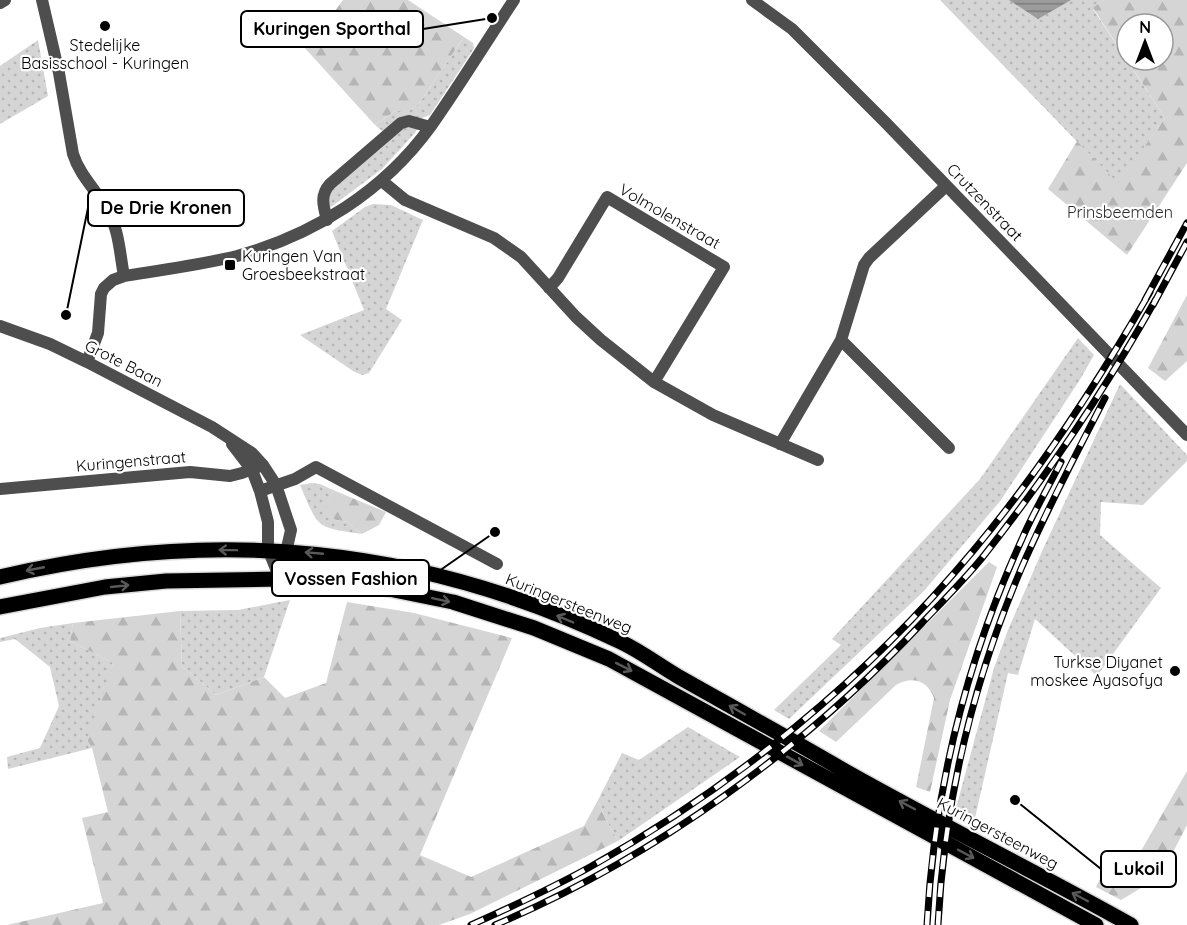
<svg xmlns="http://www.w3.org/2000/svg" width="1187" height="925" font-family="Quicksand,sans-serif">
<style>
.grass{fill:url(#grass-dots)}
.forest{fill:url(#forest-firs);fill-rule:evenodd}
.water{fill:url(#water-rules)}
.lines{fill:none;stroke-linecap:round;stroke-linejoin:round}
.primary-casing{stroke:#dbdbdb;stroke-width:18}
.street{stroke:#4e4e4e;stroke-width:12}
.primary{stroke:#000;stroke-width:15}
.rail-casing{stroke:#000;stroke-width:7}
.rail{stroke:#fff;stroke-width:4.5;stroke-dasharray:14;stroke-linecap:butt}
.oneway{stroke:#595959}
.poi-dot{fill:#000;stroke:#fff;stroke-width:2}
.labels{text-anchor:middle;stroke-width:4.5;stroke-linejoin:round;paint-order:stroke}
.poi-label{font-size:16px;fill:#000;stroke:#fff}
.street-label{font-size:16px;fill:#000;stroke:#fff}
.park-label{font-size:16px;fill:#2c2c2c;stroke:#fff}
.leader{fill:none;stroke:#000;stroke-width:2}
.callout-dot{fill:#000;stroke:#fff;stroke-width:2}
.callout{fill:#fff;stroke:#000;stroke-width:2}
.callout-label{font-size:18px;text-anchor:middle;font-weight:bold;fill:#000}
</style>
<defs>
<pattern id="grass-dots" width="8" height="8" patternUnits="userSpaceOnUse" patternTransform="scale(1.5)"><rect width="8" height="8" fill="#d5d5d5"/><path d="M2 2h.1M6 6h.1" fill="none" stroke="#b5b5b5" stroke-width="1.8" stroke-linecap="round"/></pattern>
<pattern id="forest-firs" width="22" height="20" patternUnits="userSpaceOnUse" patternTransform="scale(1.5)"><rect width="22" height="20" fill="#d5d5d5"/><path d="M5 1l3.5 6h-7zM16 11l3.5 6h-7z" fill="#b5b5b5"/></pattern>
<pattern id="water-rules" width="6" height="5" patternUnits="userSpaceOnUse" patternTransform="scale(1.5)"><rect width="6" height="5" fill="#9c9c9c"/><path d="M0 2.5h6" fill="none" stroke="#7d7d7d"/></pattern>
</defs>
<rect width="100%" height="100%" fill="#fff"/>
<path class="grass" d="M940,0h163l-10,9 72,109 -47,66z
M464,37l9,6 1,5 -3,5 -41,62 -8,3h-18l-19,15 -10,-8 20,-14h13l10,-6z
M38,40l10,56 -48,28v-58z
M414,127l3,2 -2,4 -33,36 -51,38 -4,-7 4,-12 70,-60z
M373,204l18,1 32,15 -37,89 16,11 -33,53 -7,2 -9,-4 -53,-36 64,-25 -32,-79 33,-24z
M1078,338l16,17 -13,23 -80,122 -77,91 -135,128 -15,-9 67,-65 -9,-6 148,-160z
M1120,384l67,71v6l-44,44 -42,-3 -1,33 61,53 -64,88 -62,-57 -17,56 -10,-2 -33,145 -19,-10 38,-140 14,-38 35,-81z
M311,483l9,1 13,6 -9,23 12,7 12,2 14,12c-47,-7 -43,-5 -62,-49z
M290,600l-26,77 -48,18 -34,-29 -2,-55 58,-1z
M73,623l-3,18 43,22 -21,85 -84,21 -1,-12 33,-9 19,-42 -9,-39 -35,-28 -15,3v-4l40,-10z
M688,727l52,30 -122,84 -13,-23 -7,-18 24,-47 17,7z"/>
<path class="forest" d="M343,0h65l56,37 -46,68 -10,6h-13l-20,14 -72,-79 17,-15z
M1103,0h84v163l-60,92 -79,-66 29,-48 41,42 47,-65 -72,-110zM1127,24h36v36h-36z
M1187,295v66l-22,20 -17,-13z
M333,490l53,22 -7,13 -17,9 -14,-12 -12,-2 -13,-7z
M989,562l8,5 -47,133 -20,92 -14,-5 18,-89c-7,-18 -22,-22 -38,-13l-60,57 -17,-11z
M347,602l67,11 98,25 -92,217 51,22 113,-51 14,-26 7,18 13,23 -148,73 -31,11h-432l96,-22 -21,-85 26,-6 -16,-64 -5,-9 16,-42 10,-34 -43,-22 3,-18 107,-12 2,55 34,29 48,-18 21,21 41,-15z
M1187,771v54l-22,43 -19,17 -25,15 -25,-13 9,-18 29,-6z"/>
<path class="water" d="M1009,0h62l-33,19z"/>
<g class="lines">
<defs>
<path id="primary" d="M0,577c216,-51 421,-31 621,65 21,10 39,24 58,35 55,31 111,62 166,94 94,53 191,101 286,154
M0,607l105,-20 61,-6 114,-2 94,7 79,16 81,26 75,31 487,266"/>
</defs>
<use href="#primary" class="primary-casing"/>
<path class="street" d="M42,0l17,73 14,81c7,22 24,37 35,57 11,19 12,44 16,65
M752,0l40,29 94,94 301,312
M0,3l5,-3
M382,181l23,19 89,38 27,19 55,60 25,23 53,42 59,33 105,45
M327,220c-4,-15 -7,-25 3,-36l71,-61 8,-2 21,6
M549,288l9,-10 49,-81 117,70 -70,115
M0,326l50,18 37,18 125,65 40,26 11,12 13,20 15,45 -11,49
M841,340l108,108
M87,362l11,-29 3,-39 3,-6 9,-8 11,-4c38,-6 76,-11 113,-20 77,-21 147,-65 194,-130 29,-41 55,-84 83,-126
M232,444l20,26 8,21 8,31v27l12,30
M780,444l61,-104 23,-75 5,-7 77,-72
M0,489l190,-17 40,4 12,-3 21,-8
M260,491l35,-12 21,-12 181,97"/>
<use href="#primary" class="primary"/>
<defs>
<path id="rail" d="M1145,300l42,-77
M1153,305l34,-63
M471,925c40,-18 81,-37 119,-58 145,-81 277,-189 383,-316 67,-80 125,-169 177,-259
M495,925c160,-68 308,-175 427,-302 20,-21 41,-42 60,-65 64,-81 123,-168 174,-259
M927,925c7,-134 39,-264 95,-386 11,-26 26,-51 39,-77
M938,925c6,-122 35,-243 83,-356 25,-58 55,-115 84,-171"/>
</defs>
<use href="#rail" class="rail-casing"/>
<use href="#rail" class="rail"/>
</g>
<defs><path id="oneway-shaft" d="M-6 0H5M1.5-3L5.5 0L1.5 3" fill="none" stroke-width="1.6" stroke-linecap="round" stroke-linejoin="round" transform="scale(1.5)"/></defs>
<g class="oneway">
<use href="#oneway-shaft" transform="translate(228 550) rotate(-179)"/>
<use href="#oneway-shaft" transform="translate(314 553) rotate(-175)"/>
<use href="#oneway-shaft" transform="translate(35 569) rotate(169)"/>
<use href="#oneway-shaft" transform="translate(120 586) rotate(-6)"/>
<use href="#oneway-shaft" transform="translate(441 600) rotate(12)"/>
<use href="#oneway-shaft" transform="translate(565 619) rotate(-157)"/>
<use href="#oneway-shaft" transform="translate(624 667) rotate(27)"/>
<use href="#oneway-shaft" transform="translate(737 710) rotate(-150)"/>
<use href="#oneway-shaft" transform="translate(795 761) rotate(29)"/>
<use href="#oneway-shaft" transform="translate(907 805) rotate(-152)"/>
<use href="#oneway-shaft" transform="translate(966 854) rotate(28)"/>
<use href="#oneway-shaft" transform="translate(1080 897) rotate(-152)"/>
</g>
<g class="poi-dot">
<circle cx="105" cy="26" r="6"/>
<rect x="224" y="259" width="12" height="12" rx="3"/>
<circle cx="1175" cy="671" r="6"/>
</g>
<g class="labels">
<g class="poi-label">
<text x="105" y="51">Stedelijke<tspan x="105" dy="18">Basisschool - Kuringen</tspan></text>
<text x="242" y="262" text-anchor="start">Kuringen Van<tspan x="242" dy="18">Groesbeekstraat</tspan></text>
<text x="1163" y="668" text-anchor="end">Turkse Diyanet<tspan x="1163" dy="18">moskee Ayasofya</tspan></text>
</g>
<g class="street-label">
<text transform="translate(985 202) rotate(46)" y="6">Crutzenstraat</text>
<text transform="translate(670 216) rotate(30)" y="6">Volmolenstraat</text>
<text transform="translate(124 363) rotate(27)" y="6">Grote Baan</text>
<text transform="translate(131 461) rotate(-5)" y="6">Kuringenstraat</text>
<text transform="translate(569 603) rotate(22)" y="6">Kuringersteenweg</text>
<text transform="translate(998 833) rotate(28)" y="6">Kuringersteenweg</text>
</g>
<g class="park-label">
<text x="1120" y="218">Prinsbeemden</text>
</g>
</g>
<path class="leader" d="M492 18L423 29M66 315L88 208M495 532L429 578M1015 800L1101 869"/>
<g class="callout-dot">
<circle cx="492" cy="18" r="6"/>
<circle cx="66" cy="315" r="6"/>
<circle cx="495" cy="532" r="6"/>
<circle cx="1015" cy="800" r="6"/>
</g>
<g class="callout">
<rect x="241" y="11" width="182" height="36" rx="6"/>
<rect x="88" y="190" width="156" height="36" rx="6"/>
<rect x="272" y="560" width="157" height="36" rx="6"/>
<rect x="1101" y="851" width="75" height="36" rx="6"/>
</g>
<g class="callout-label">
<text x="332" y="35">Kuringen Sporthal</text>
<text x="166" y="214">De Drie Kronen</text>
<text x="351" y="585">Vossen Fashion</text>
<text x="1139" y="875">Lukoil</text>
</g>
<g transform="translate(1145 42)"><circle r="28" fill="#ffffff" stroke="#999999" stroke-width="1.5"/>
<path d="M0-4.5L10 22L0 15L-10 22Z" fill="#000000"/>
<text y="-9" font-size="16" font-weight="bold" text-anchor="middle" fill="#000000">N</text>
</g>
</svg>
